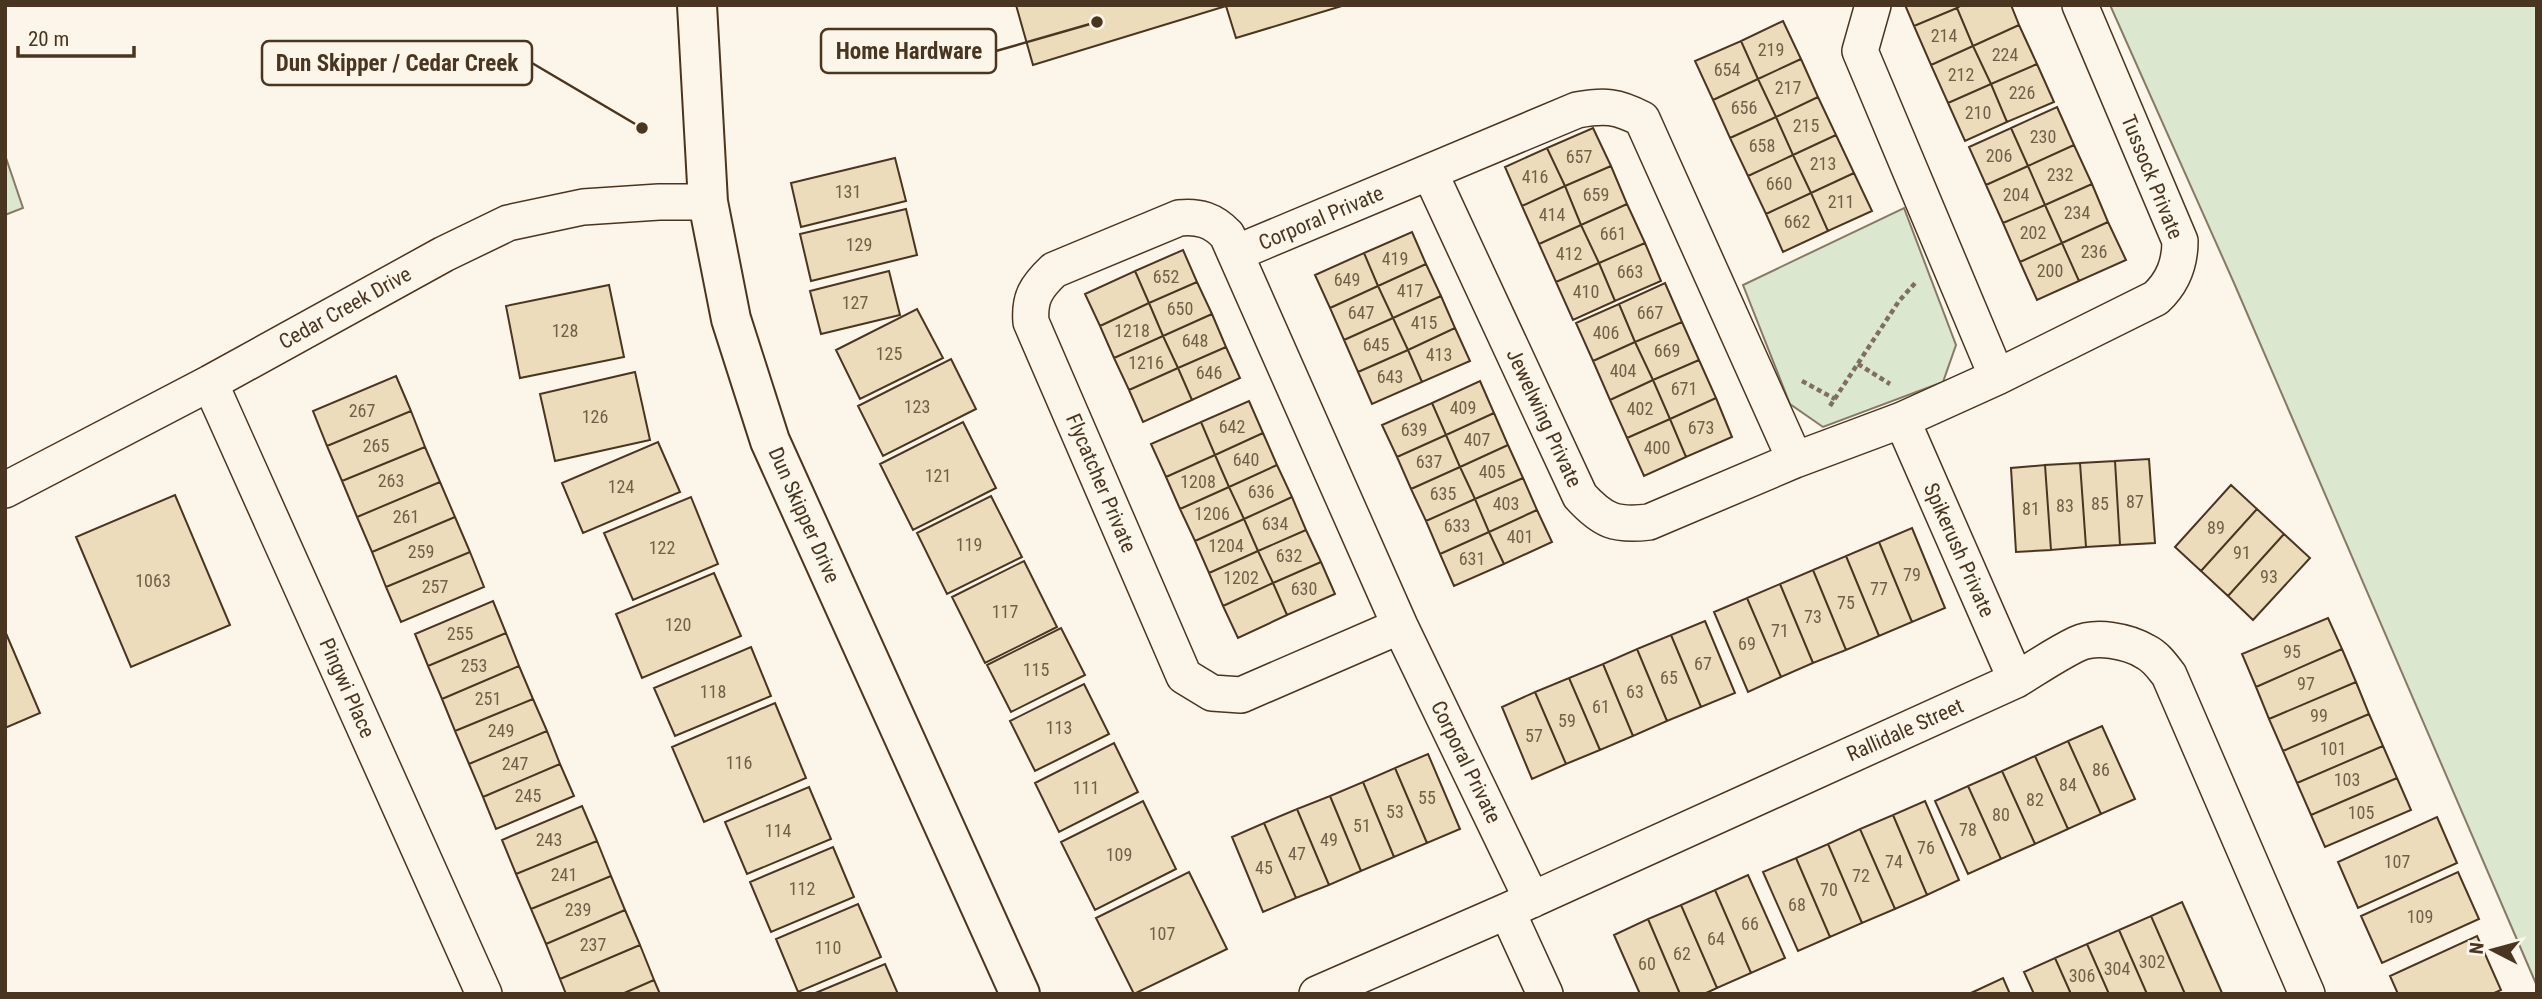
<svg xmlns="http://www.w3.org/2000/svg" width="2542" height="999" font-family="'Roboto Condensed',sans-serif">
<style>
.green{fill:#dce7d0;stroke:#887966;stroke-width:2}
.building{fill:#ecdcbc;stroke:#4a3520;stroke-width:2}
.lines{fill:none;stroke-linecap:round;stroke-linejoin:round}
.minor-casing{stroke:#4a3520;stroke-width:38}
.tertiary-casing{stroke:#4a3520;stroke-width:42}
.path{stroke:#7f6f5c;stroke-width:4.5;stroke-dasharray:5 3.5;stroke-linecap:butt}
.minor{stroke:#fbf6e9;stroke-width:35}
.tertiary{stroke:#fbf6e9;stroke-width:38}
.labels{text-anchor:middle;stroke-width:5;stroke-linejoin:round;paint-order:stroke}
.number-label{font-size:18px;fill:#725f47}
.street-label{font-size:21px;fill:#4a3520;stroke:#fbf6e9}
.leader{fill:none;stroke:#4a3520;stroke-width:2.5}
.callout-dot{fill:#4a3520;stroke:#fbf6e9;stroke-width:2.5}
.callout{fill:#fbf6e9;stroke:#4a3520;stroke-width:2.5}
.callout-label{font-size:23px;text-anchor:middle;font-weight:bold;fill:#4a3520}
</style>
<rect width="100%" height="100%" fill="#fbf6e9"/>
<path class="green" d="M2110,5h427v981l-303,-703z
M5,155l18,53 -18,7z
M1904,208l52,137 -13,37 -120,45 -33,-23 -47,-119z"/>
<path class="building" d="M1016,5h329l-109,33 -10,-32 -193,59z
M1905,5h51l1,3 -43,18z
M1962,5h49l8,20 -46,21 -16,-38z
M1957,8l16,38 -42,19 -17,-39z
M1783,21l18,38 -43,20 -17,-38z
M2019,25l18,39 -46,20 -18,-38z
M1741,41l17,38 -45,21 -18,-39z
M1973,46l18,38 -43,19 -17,-38z
M1801,59l17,38 -42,20 -18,-38z
M2037,64l17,38 -47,20 -16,-38z
M1758,79l18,38 -46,21 -17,-38z
M1991,84l16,38 -42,19 -17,-38z
M1818,97l18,38 -43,20 -17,-38z
M2057,107l17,38 -46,21 -17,-38z
M1776,117l17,38 -45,21 -18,-38z
M1593,128l18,38 -46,20 -18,-38z
M2011,128l17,38 -42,19 -17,-38z
M1836,135l18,38 -43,20 -18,-38z
M2074,145l18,39 -47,21 -17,-39z
M1547,148l18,38 -43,20 -17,-39z
M1793,155l18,38 -45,21 -18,-38z
M895,158l11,43 -105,26 -10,-44z
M1611,166l16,38 -46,21 -16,-39z
M2028,166l17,39 -42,18 -17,-38z
M1854,173l18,38 -44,20 -17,-38z
M2092,184l16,38 -46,21 -17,-38z
M1565,186l16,39 -42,19 -17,-38z
M1811,193l17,38 -45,21 -17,-38z
M1627,204l18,39 -46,20 -18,-38z
M2045,205l17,38 -42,19 -17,-39z
M906,209l11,46 -106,26 -11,-47z
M2108,222l18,38 -47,21 -17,-38z
M1581,225l18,38 -43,19 -17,-38z
M1412,232l14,32 -48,22 -14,-33z
M1645,243l16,38 -46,20 -16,-38z
M2062,243l17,38 -42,19 -17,-38z
M1183,250l14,32 -48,21 -14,-32z
M1364,253l14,33 -48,22 -15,-33z
M1599,263l16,38 -42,19 -17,-38z
M1426,264l15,32 -48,22 -15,-32z
M889,271l11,44 -79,19 -11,-43z
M1135,271l14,32 -49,23 -15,-32z
M1197,282l15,32 -49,22 -14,-33z
M1665,283l17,39 -47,20 -16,-38z
M609,285l15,72 -104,21 -14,-72z
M1378,286l15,32 -49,22 -14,-32z
M1441,296l14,32 -47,22 -15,-32z
M1149,303l14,33 -49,22 -14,-32z
M1619,304l16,38 -42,19 -17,-38z
M917,309l26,49 -83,41 -24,-49z
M1212,314l14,33 -48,21 -15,-32z
M1393,318l15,32 -50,22 -14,-32z
M1682,322l17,38 -46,20 -18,-38z
M1455,328l15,33 -48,21 -14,-32z
M1163,336l15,32 -49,22 -15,-32z
M1635,342l18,38 -43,20 -17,-39z
M1226,347l14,31 -48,22 -14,-32z
M1408,350l14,32 -50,22 -14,-32z
M951,359l25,50 -93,47 -25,-50z
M1699,360l17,38 -46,21 -17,-39z
M1178,368l14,32 -49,22 -14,-32z
M635,372l15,68 -95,21 -15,-67z
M396,376l15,35 -84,35 -14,-35z
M1653,380l17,39 -43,19 -17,-38z
M1480,381l14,32 -48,22 -14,-32z
M1716,398l16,39 -46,20 -16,-38z
M1249,401l14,32 -48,22 -14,-33z
M1432,403l14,32 -49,22 -15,-32z
M411,411l14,36 -83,34 -15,-35z
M1494,413l14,32 -48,22 -14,-32z
M1670,419l16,38 -42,19 -17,-38z
M963,422l33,66 -83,42 -33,-66z
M1201,422l14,33 -49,22 -15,-33z
M1263,433l14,32 -48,22 -14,-32z
M1446,435l14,32 -49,22 -14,-32z
M658,442l22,50 -97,41 -21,-50z
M1508,445l15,33 -48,21 -15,-32z
M425,447l15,35 -83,35 -15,-36z
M1215,455l14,32 -49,22 -14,-32z
M2149,459l6,84 -35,2 -5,-84z
M2115,461l5,84 -34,2 -6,-84z
M2080,463l6,84 -35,3 -6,-85z
M1277,465l15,32 -48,22 -15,-32z
M2045,465l6,85 -35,2 -5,-84z
M1460,467l15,32 -49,22 -15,-32z
M1523,478l14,32 -48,22 -14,-33z
M440,482l15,35 -83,35 -15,-35z
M2231,485l26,24 -56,62 -26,-24z
M1229,487l15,32 -49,22 -15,-32z
M175,495l55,130 -99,42 -55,-130z
M991,496l31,61 -75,37 -30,-61z
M691,497l27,67 -85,36 -29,-67z
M1292,497l14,33 -48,21 -14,-32z
M1475,499l14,33 -49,22 -14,-33z
M2257,509l27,25 -56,62 -27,-25z
M1537,510l15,32 -48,22 -15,-32z
M455,517l15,35 -84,35 -14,-35z
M1244,519l14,32 -49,22 -14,-32z
M1912,528l33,80 -33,14 -33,-80z
M1306,530l15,32 -48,21 -15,-32z
M1489,532l15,32 -50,22 -14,-32z
M2284,534l26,24 -57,62 -25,-24z
M1879,542l33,80 -33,14 -33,-80z
M1258,551l15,32 -50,23 -14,-33z
M470,552l14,35 -83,35 -15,-35z
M1846,556l33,80 -33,14 -33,-80z
M1024,561l33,66 -72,36 -33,-66z
M1321,562l14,32 -48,21 -14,-32z
M1813,570l33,80 -33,13 -33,-79z
M714,573l27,63 -99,42 -26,-64z
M1273,583l14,32 -49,23 -15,-32z
M1780,584l33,79 -32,14 -34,-79z
M1747,598l34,79 -33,15 -34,-80z
M493,601l13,32 -78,33 -13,-32z
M2328,618l14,31 -86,38 -14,-33z
M1705,621l30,72 -34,14 -30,-72z
M1061,628l24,47 -74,37 -24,-47z
M5,631l35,82 -35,15z
M506,633l13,33 -77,33 -14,-33z
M1671,635l30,72 -34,14 -30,-72z
M751,647l20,49 -96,40 -21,-48z
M1637,649l30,72 -34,15 -30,-72z
M2342,649l14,33 -87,37 -13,-32z
M1603,664l30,72 -33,14 -31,-72z
M519,666l14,33 -78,32 -13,-32z
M1569,678l31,72 -34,14 -31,-72z
M2356,682l13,32 -86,37 -14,-32z
M1084,684l25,50 -74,37 -25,-50z
M1535,692l31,72 -34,15 -30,-72z
M533,699l14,32 -78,33 -14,-33z
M775,703l31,75 -102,44 -32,-75z
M2369,714l14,32 -86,37 -14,-32z
M2102,726l33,73 -34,15 -33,-73z
M547,731l13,33 -77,33 -14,-33z
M2068,741l33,73 -33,15 -33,-73z
M1114,743l24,49 -79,40 -24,-49z
M2383,746l14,32 -86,37 -14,-32z
M1428,754l32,75 -33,14 -32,-75z
M2035,756l33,73 -33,15 -33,-73z
M560,764l14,32 -78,33 -13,-32z
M1395,768l32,75 -33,14 -31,-75z
M2002,771l33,73 -34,15 -33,-73z
M2397,778l14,32 -86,37 -14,-32z
M1363,782l31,75 -33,14 -31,-75z
M1968,786l33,73 -33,15 -33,-73z
M809,787l22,52 -84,35 -22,-52z
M1330,796l31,75 -32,14 -32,-76z
M1143,801l33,68 -81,41 -34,-68z
M1925,801l34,79 -32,15 -34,-80z
M582,806l15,35 -81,33 -14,-34z
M1297,809l32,76 -33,13 -32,-75z
M1893,815l34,80 -32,14 -35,-80z
M2437,817l20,46 -99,45 -20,-46z
M1264,823l32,75 -33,14 -31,-75z
M1860,829l35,80 -33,14 -34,-79z
M597,841l14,35 -80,33 -15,-35z
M1828,844l34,79 -32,14 -34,-79z
M833,847l21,50 -83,35 -21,-50z
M1796,858l34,79 -32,14 -35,-79z
M1189,872l38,77 -93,45 -38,-76z
M2458,872l21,47 -97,44 -21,-47z
M1748,875l37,83 -34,15 -36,-83z
M611,876l14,34 -79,34 -15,-35z
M1715,890l36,83 -34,15 -36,-83z
M2182,902l40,91 -3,1h-34l-34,-78z
M858,904l23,53 -83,35 -22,-53z
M1681,905l36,83 -13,6h-24l-32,-75z
M625,910l15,35 -80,34 -14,-35z
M2151,916l34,78h-38l-28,-64z
M1648,919l32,75h-40l-26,-59z
M2119,930l28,64h-38l-22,-50z
M2477,936l24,54 -9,4h-94l-8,-18z
M2087,944l22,50h-38l-16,-36z
M640,945l14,35 -32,14h-56l-6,-15z
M2055,958l16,36h-37l-10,-22z
M885,964l13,30h-85z
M2003,978l7,16h-39v-1z
M654,980l6,14h-38z"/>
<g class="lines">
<defs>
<path id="minor" d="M1873,5l-13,46 137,326
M1430,173l150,323c23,25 35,30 69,26l146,-62 107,-40 95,-43 159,-79c17,-16 24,-34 24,-57l-100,-236
M1236,253l341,-143c28,-5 40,-4 65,9l153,341
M210,383l274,611
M1902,420l114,260
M5,490l205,-107 234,-129 64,-31 75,-16 76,-5h49
M1400,626l-159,69 -29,-2 -28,-17 -153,-354c-2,-24 5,-35 23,-52l125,-52c20,-2 34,2 48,17l173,391 132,274
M1507,911l38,83
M1317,994l190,-83 509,-231c20,-12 40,-26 61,-36 19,-9 51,-3 69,8 10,5 16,14 23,23l138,319"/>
<path id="tertiary" d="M697,5l11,197 23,117 39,122 250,553"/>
</defs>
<use href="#minor" class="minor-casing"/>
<use href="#tertiary" class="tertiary-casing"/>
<path class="path" d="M1858,364l32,20
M1802,381l33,18
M1830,406l69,-105 18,-20"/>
<use href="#minor" class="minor"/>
<use href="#tertiary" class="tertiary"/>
</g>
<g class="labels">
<g class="number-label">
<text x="1944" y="42">214</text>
<text x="1771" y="56">219</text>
<text x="2005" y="61">224</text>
<text x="1727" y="76">654</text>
<text x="1961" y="81">212</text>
<text x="1788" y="94">217</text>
<text x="2022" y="99">226</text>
<text x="1744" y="114">656</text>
<text x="1978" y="119">210</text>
<text x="1806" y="132">215</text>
<text x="2043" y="143">230</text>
<text x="1762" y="152">658</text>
<text x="1999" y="162">206</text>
<text x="1579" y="163">657</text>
<text x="1823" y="170">213</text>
<text x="2060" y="181">232</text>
<text x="1535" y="183">416</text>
<text x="1779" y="190">660</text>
<text x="848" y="198">131</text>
<text x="1596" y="201">659</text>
<text x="2016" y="201">204</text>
<text x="1841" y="208">211</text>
<text x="2077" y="219">234</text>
<text x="1552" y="221">414</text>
<text x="1797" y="228">662</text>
<text x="2033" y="239">202</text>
<text x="1613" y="240">661</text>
<text x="859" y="251">129</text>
<text x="2094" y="258">236</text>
<text x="1569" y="260">412</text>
<text x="1395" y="265">419</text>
<text x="2050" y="277">200</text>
<text x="1630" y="278">663</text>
<text x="1166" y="283">652</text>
<text x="1347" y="286">649</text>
<text x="1410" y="297">417</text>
<text x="1586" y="298">410</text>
<text x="855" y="309">127</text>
<text x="1180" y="315">650</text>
<text x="1361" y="319">647</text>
<text x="1650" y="319">667</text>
<text x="1424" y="329">415</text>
<text x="565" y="337">128</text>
<text x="1132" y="337">1218</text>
<text x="1606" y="339">406</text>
<text x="1195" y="347">648</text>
<text x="1376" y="351">645</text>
<text x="1667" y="357">669</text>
<text x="889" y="360">125</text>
<text x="1439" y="361">413</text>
<text x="1146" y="369">1216</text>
<text x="1623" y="377">404</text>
<text x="1209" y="379">646</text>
<text x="1390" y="383">643</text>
<text x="1684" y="395">671</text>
<text x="917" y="413">123</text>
<text x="1463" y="414">409</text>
<text x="1640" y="415">402</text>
<text x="362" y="417">267</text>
<text x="595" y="423">126</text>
<text x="1232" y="433">642</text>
<text x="1701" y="434">673</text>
<text x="1414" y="436">639</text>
<text x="1477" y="446">407</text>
<text x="376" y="452">265</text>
<text x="1657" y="454">400</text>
<text x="1246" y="466">640</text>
<text x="1429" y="468">637</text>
<text x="1492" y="478">405</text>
<text x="938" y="482">121</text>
<text x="391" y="487">263</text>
<text x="1198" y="488">1208</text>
<text x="621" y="493">124</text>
<text x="1261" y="498">636</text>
<text x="1443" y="500">635</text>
<text x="2135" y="508">87</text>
<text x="1506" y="510">403</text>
<text x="2100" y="510">85</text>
<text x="2065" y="512">83</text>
<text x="2031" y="515">81</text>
<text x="1212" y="520">1206</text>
<text x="406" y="523">261</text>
<text x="1275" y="530">634</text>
<text x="1457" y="532">633</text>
<text x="2216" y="534">89</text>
<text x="1520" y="543">401</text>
<text x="969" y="551">119</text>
<text x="1226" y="552">1204</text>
<text x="662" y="554">122</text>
<text x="421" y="558">259</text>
<text x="2242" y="559">91</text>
<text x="1289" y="562">632</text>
<text x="1472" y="565">631</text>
<text x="1912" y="581">79</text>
<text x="2269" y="583">93</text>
<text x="1241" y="584">1202</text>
<text x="153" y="587">1063</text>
<text x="435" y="593">257</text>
<text x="1304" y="595">630</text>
<text x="1879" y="595">77</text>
<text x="1846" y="609">75</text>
<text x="1005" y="618">117</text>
<text x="1813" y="623">73</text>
<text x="678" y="631">120</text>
<text x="1780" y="637">71</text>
<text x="460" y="640">255</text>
<text x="1747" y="650">69</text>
<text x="2292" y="658">95</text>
<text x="1703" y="670">67</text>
<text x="474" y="672">253</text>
<text x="1036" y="676">115</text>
<text x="1669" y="684">65</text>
<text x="2306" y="690">97</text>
<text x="713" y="698">118</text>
<text x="1635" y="698">63</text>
<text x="488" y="705">251</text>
<text x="1601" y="713">61</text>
<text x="2319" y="722">99</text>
<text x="1567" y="727">59</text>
<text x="1059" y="734">113</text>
<text x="501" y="737">249</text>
<text x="1534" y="742">57</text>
<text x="2333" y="755">101</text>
<text x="739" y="769">116</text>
<text x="515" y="770">247</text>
<text x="2101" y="776">86</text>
<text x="2347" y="786">103</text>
<text x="2068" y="791">84</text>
<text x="1086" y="794">111</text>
<text x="528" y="802">245</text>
<text x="1427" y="804">55</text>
<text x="2035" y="806">82</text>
<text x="1395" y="818">53</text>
<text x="2361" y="819">105</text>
<text x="2001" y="821">80</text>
<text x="1362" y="832">51</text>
<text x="1968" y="836">78</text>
<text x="778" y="837">114</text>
<text x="549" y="846">243</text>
<text x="1329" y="846">49</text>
<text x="1926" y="854">76</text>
<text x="1297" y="860">47</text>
<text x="1119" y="861">109</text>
<text x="1894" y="868">74</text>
<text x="2397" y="868">107</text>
<text x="1264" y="874">45</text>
<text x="564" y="881">241</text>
<text x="1861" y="882">72</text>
<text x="802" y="895">112</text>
<text x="1829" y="896">70</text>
<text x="1797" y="911">68</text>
<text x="578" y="916">239</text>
<text x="2420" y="923">109</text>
<text x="1750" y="930">66</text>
<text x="1162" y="940">107</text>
<text x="1716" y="945">64</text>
<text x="593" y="951">237</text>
<text x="828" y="954">110</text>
<text x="1682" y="960">62</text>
<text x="2152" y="968">302</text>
<text x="1647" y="970">60</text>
<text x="2117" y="975">304</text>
<text x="2082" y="982">306</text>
</g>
<g class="street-label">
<text transform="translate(2152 177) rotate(68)" y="7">Tussock Private</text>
<text transform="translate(1321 218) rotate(-23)" y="7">Corporal Private</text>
<text transform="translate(345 308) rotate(-29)" y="7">Cedar Creek Drive</text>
<text transform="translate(1544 418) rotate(65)" y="7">Jewelwing Private</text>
<text transform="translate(1101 483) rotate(67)" y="7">Flycatcher Private</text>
<text transform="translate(804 515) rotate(66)" y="7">Dun Skipper Drive</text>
<text transform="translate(1959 550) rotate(66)" y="7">Spikerush Private</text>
<text transform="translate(347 688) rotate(66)" y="7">Pingwi Place</text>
<text transform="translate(1905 730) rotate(-24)" y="7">Rallidale Street</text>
<text transform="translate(1466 762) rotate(64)" y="7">Corporal Private</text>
</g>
</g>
<path class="leader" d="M1097 22L996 51M642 128L532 63"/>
<g class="callout-dot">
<circle cx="1097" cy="22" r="7"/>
<circle cx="642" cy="128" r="7"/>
</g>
<g class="callout">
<rect x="821" y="29" width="175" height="44" rx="7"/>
<rect x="262" y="41" width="270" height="44" rx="7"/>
</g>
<g class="callout-label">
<text x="909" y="59">Home Hardware</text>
<text x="397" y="71">Dun Skipper / Cedar Creek</text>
</g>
<rect width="2542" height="999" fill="none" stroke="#4a3520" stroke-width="14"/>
<g transform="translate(2493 950) rotate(276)" stroke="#fbf6e9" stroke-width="5" paint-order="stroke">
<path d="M0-5L12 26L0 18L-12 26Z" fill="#4a3520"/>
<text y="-10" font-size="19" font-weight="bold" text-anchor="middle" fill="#4a3520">N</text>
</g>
<path d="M18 46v10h116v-10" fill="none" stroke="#4a3520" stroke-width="3.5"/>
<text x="28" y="46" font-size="21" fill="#4a3520" stroke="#fbf6e9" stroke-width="5" paint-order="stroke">20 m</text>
</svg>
